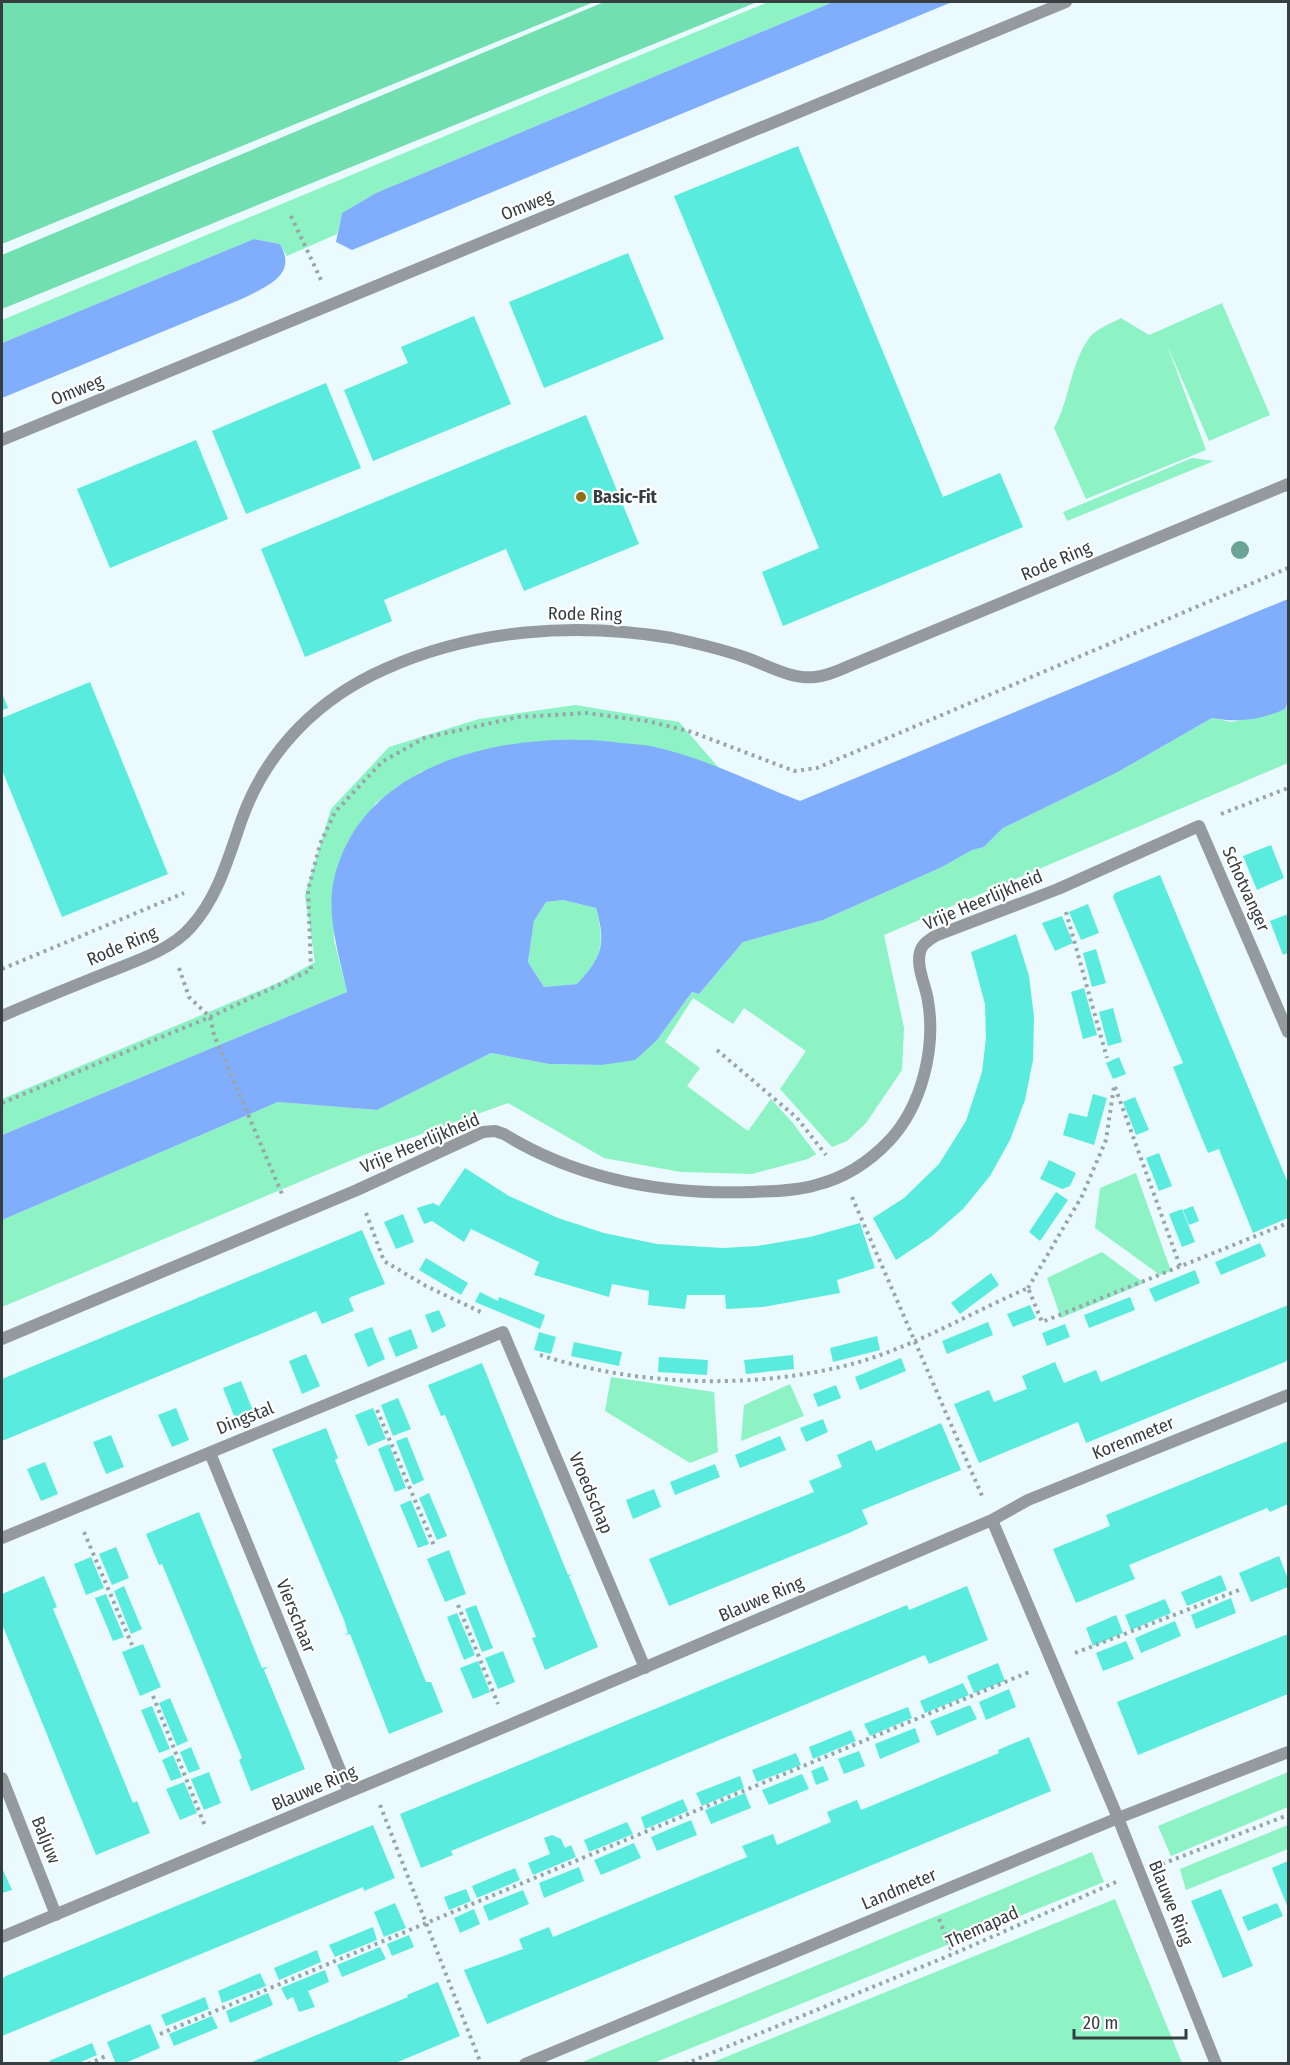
<svg xmlns="http://www.w3.org/2000/svg" width="1290" height="2065" font-family="'Fira Sans Condensed',sans-serif">
<style>
.green{fill:#8df2c4}
.forest{fill:#71dfaf}
.water{fill:#80adfc;fill-rule:evenodd}
.building{fill:#5aebdf}
.lines{fill:none;stroke-linecap:round;stroke-linejoin:round}
.path{stroke:#99a5a8;stroke-width:4;stroke-dasharray:3 4.5;stroke-linecap:butt}
.minor{stroke:#949a9e;stroke-width:12}
.tree{fill:#69a495}
.poi-dot{fill:#8e7116;stroke:#fff;stroke-width:2}
.labels{text-anchor:middle;stroke-width:4.5;stroke-linejoin:round;paint-order:stroke}
.street-label{font-size:18px;fill:#363e3f;stroke:#fff}
.poi-label{font-size:18px;font-weight:bold;fill:#363e3f;stroke:#fff;text-anchor:start}
</style>
<rect width="100%" height="100%" fill="#eafafe"/>
<path class="green" d="M768,2h65l-457,191 -34,20 -5,21 -50,22 -7,-12 -26,-5 -252,104v-23z
M1222,303l48,112 -61,26 -42,-96 39,105 -120,49 -32,-71c16,-28 16,-65 36,-91 6,-8 22,-14 31,-19l28,17z
M1192,458l22,3 -147,60 -4,-9z
M1288,701v62l-404,172 20,93 -2,42 -36,53 -19,18 -15,6 -52,-58 26,-38 -62,-43 -11,16 -40,-26 -28,44 35,26 -13,18 61,45 23,-32 21,23 24,32 -8,5 -56,15 -71,-2 -77,-14 -96,-55 -142,51 -364,153v-87l276,-118 99,8 114,-57 58,11 52,1 56,-25 35,-48 7,2 44,-52 80,-22 119,-53 30,-17 12,-3 19,-19 113,-55 96,-55 20,4 53,-13z
M575,705l104,17 40,46 -64,-21 -233,24 -46,32 -28,38 -15,44 1,55 13,52 -345,143v-36l278,-117 35,-20 -10,-67 26,-86 58,-62 90,-28z
M563,900l33,8c9,36 7,48 -19,76l-33,3 -16,-25 6,-41 12,-19z
M1136,1173l35,98 -11,4 -65,-47 5,-40z
M1102,1252l42,31 -83,35 -14,-40z
M611,1377l103,15 4,60 -28,11 -85,-52z
M790,1384l14,32 -63,25 3,-36z
M1288,1772v35l-117,49 -13,-30z
M1288,1825v24l-102,41 -6,-21z
M1092,1852l12,30 -450,181h-74z
M1115,1899l67,164h-471z"/>
<path class="forest" d="M2,2h592l-592,242z
M604,2h153l-755,307v-54z"/>
<path class="water" d="M833,2h119l-600,248 -16,-8 6,-29 34,-20z
M254,239l26,5c18,31 -13,42 -36,54l-242,100v-55z
M1288,599v102l-3,8c-25,11 -46,14 -73,9l-96,55 -113,55 -19,19 -12,3 -30,17 -119,53 -80,22 -44,52 -7,-2 -35,48 -22,20 -34,5 -52,-1 -58,-11 -114,57 -99,-8 -276,118v-85l345,-143c-7,-34 -20,-72 -14,-108 25,-124 175,-153 281,-142 14,2 28,2 41,5 50,11 98,36 145,54zM563,900l33,8c10,35 7,48 -19,76l-33,3 -16,-25 6,-41 12,-19z"/>
<path class="building" d="M798,146l145,351 57,-24 23,54 -240,99 -21,-54 57,-24 -145,-352z
M628,253l36,86 -120,49 -35,-86z
M474,316l37,88 -138,57 -29,-71 64,-27 -7,-16z
M326,383l35,85 -115,46 -34,-83z
M586,415l53,129 -115,47 -18,-42 -122,51 8,21 -87,36 -44,-108z
M196,440l32,79 -118,49 -33,-79z
M90,682l78,192 -106,43 -60,-147v-52z
M2,693l6,15 -6,2z
M1271,845l13,33 -27,12 -14,-34z
M1160,875l128,308v35l-35,15 -34,-84 -11,4 -12,-29 -23,-57 10,-4 -70,-166 2,-4z
M1088,904l11,29 -18,7 -12,-28z
M1288,914v39l-5,2 -13,-34z
M1062,916l11,27 -18,8 -13,-28z
M1016,934l13,42 5,41 -1,43 -8,40 -15,40 -20,36 -27,33 -31,27 -36,24 -23,-42 31,-20 35,-34 27,-43 16,-49 4,-34 -1,-34 -14,-52z
M1096,949l10,34 -14,4 -9,-34z
M1084,988l13,47 -14,4 -12,-47z
M1113,1008l9,34 -14,4 -9,-34z
M1119,1057l7,17 -13,5 -7,-16z
M1093,1094l14,4 -13,47 -31,-10 6,-22 18,4z
M1135,1097l14,33 -13,5 -13,-33z
M1159,1153l13,33 -13,5 -13,-33z
M1049,1160l27,13 -6,13 -8,3 -22,-10z
M465,1168l44,28 49,22 46,15 53,11 66,4 34,-2 53,-9 50,-14 15,45 -38,12 3,13 -77,14 -37,2 -1,-14h-38l-2,14 -37,-4 1,-14 -37,-7 -3,13 -75,-22 5,-13 -68,-33 -7,13 -32,-21 -8,3 -7,-16 16,-5 6,3z
M1056,1192l12,8 -28,41 -11,-9z
M1193,1206l6,15 -10,4 -6,-15z
M1182,1209l13,33 -13,5 -13,-33z
M403,1214l11,28 -18,7 -12,-27z
M362,1230l23,54 -34,13 -2,2 5,12 -32,13 -6,-13 -314,130v-62z
M1260,1243l6,13 -45,19 -6,-13z
M426,1258l42,25 -7,12 -42,-25z
M1195,1270l5,13 -45,19 -6,-13z
M991,1273l8,12 -39,29 -9,-11z
M480,1292l18,9 1,-4 46,18 -5,14 -65,-27z
M1130,1297l5,13 -46,18 -5,-13z
M1030,1305l6,13 -23,9 -6,-13z
M1288,1305v54l-3,3 -199,81 -8,-21 -99,41 -25,-59 35,-14 5,12 33,-13 -5,-13 33,-14 9,21 32,-13 5,12z
M439,1310l7,16 -14,7 -7,-18z
M988,1322l5,13 -46,19 -5,-13z
M1065,1324l5,13 -23,9 -5,-13z
M372,1327l13,32 -17,8 -14,-33z
M411,1329l7,19 -22,9 -8,-19z
M539,1332l17,5 -5,17 -17,-4z
M877,1336l3,14 -47,12 -3,-14z
M574,1342l48,10 -3,14 -48,-10z
M306,1354l14,32 -18,8 -13,-33z
M793,1355l1,14 -48,5 -2,-14z
M659,1357l49,3 -1,15 -49,-3z
M901,1358l5,13 -46,19 -5,-13z
M482,1363l86,212 5,-1 -4,2 29,71 -53,23 -13,-32 4,-1 -68,-167 -23,-55 -4,1 -13,-31z
M241,1381l13,32 -18,8 -13,-33z
M836,1385l5,13 -23,9 -5,-13z
M398,1398l13,31 -18,7 -12,-31z
M176,1408l13,32 -17,7 -14,-32z
M373,1408l13,31 -18,7 -13,-31z
M823,1419l5,13 -22,10 -6,-14z
M941,1423l20,47 -99,40 6,14 -19,9 -180,73 -20,-47 165,-67 -5,-11 33,-14 -5,-12 34,-15 5,11z
M326,1428l12,30 -3,2 80,195 11,27h5l12,30 -54,22 -39,-100 -6,1 4,-2 -4,-13 -72,-171z
M111,1435l13,32 -18,7 -13,-32z
M780,1436l6,14 -46,18 -5,-13z
M407,1437l17,43 -11,5 -17,-44z
M1288,1441v63l-18,8 -3,-4 -138,57 6,14 -59,24 -23,-54 57,-23 -4,-11z
M389,1444l17,44 -11,4 -17,-43z
M45,1462l13,32 -17,7 -14,-32z
M715,1464l5,13 -45,18 -5,-13z
M654,1489l7,18 -28,12 -7,-19z
M429,1493l18,43 -10,4 -18,-42z
M411,1500l18,44 -11,4 -18,-43z
M199,1512l63,156 6,-1 -4,3 41,99 -54,22 -12,-31 3,-2 -57,-139 -23,-55 -3,1 -13,-31z
M116,1547l13,31 -17,7 -13,-31z
M449,1550l17,44 -21,8 -18,-43z
M1279,1556l9,23v8l-37,15 -12,-29z
M91,1557l13,31 -18,7 -12,-31z
M1221,1575l6,15 -40,16 -6,-14z
M44,1576l13,31 -4,2 23,55 57,139 4,-2 13,32 -54,22 -94,-231v-30z
M124,1586l18,43 -11,5 -17,-43z
M967,1586l21,54 -59,24 -4,-9 -474,196 2,4 -32,13 -21,-54 507,-209 2,5z
M106,1594l18,43 -11,4 -18,-43z
M1231,1598l5,15 -40,16 -5,-14z
M1165,1599l6,14 -40,17 -6,-15z
M476,1605l17,43 -11,4 -17,-43z
M457,1613l18,42 -11,5 -17,-43z
M1116,1615l7,18 -30,13 -7,-18z
M1175,1621l6,15 -40,17 -6,-15z
M1288,1634v60l-150,61 -21,-53z
M1126,1641l8,18 -31,12 -7,-18z
M143,1644l18,43 -21,9 -18,-44z
M503,1651l12,31 -17,7 -13,-31z
M478,1661l12,31 -17,7 -13,-31z
M998,1663l7,18 -31,12 -7,-17z
M963,1683l6,12 -44,18 -5,-12z
M1009,1689l7,18 -30,13 -7,-18z
M170,1698l18,43 -11,5 -18,-43z
M970,1705l7,14 -40,17 -7,-15z
M152,1706l18,43 -11,4 -18,-43z
M908,1707l4,11 -42,18 -6,-12z
M915,1728l5,14 -40,17 -5,-15z
M851,1730l5,11 -43,18 -4,-12z
M1029,1737l22,54 -564,233 -23,-54 59,-21 -4,-10 30,-12 4,10 194,-80 -5,-11 31,-12 4,11 54,-23 -4,-10 30,-12 4,10 138,-57 -1,-3z
M191,1747l9,22 -11,4 -9,-21z
M859,1751l6,15 -21,8 -6,-15z
M796,1753l5,12 -44,17 -5,-12z
M173,1755l9,22 -11,4 -9,-21z
M823,1766l6,14 -13,5 -5,-14z
M209,1772l12,31 -17,7 -13,-31z
M802,1774l7,15 -40,16 -7,-15z
M740,1776l4,12 -42,18 -6,-13z
M184,1782l13,31 -17,7 -14,-31z
M745,1793l6,15 -40,16 -6,-14z
M683,1799l5,12 -43,18 -4,-12z
M691,1820l6,15 -40,16 -6,-14z
M627,1822l6,12 -44,18 -5,-12z
M373,1825l22,53 -31,13 -1,-4 -361,149v-57l4,-3z
M552,1835l9,4 4,9 6,-3 5,12 -43,18 -5,-12 22,-9 -6,-16z
M634,1843l7,15 -40,17 -7,-15z
M1288,1861v47l-16,-40z
M579,1867l5,14 -40,17 -5,-15z
M2,1868l10,22 -10,3z
M515,1868l5,12 -43,18 -5,-12z
M466,1889l5,12 -22,9 -5,-13z
M1221,1889l32,77 -30,12 -32,-77z
M523,1890l6,14 -40,17 -6,-15z
M395,1903l11,25 -22,9 -10,-25z
M1277,1903l6,13 -35,15 -6,-14z
M474,1909l6,15 -20,9 -6,-15z
M373,1927l4,13 -42,17 -6,-12z
M409,1935l5,12 -22,9 -5,-12z
M380,1947l6,12 -44,18 -5,-12z
M317,1950l4,12 -42,18 -5,-12z
M325,1970l4,12 -21,9 7,16 -16,5 -6,-15 -6,3 -6,-12z
M260,1973l6,13 -44,17 -4,-12z
M438,1982l22,54 -67,28h-146l161,-67 -1,-2z
M268,1993l5,12 -43,18 -4,-12z
M205,1997l4,12 -43,17 -5,-11z
M212,2016l6,12 -44,18 -5,-12z
M150,2024l10,24 -37,16h-7l-9,-22z
M92,2043l5,12 -21,9h-25l-2,-3z"/>
<g class="lines">
<path class="path" d="M291,216l31,66
M1221,814l67,-26
M1066,912l41,146
M179,968l10,29 21,20 4,18 68,159
M2,969l182,-76
M717,1050l80,68 29,37
M1115,1087l65,179
M2,1103l208,-86 101,-47 -3,-80 12,-46 15,-32 47,-50 42,-24 94,-21 68,-4 61,8 45,11 102,39 23,-3 471,-200
M852,1197l131,301
M366,1213l18,48 42,25 57,27
M1028,1288l54,-92 24,-56 8,-54
M540,1355c97,31 213,35 312,9 62,-17 118,-51 176,-76l14,34 246,-99
M377,1410l58,138
M84,1532l48,113
M458,1605l40,99
M1075,1653l164,-63
M153,1696l52,130
M380,1805l101,259
M1162,1864l126,-49
M939,1919l14,35
M160,2034l869,-362
M88,2064l18,-8
M685,2064l268,-110 163,-72"/>
<path class="minor" d="M2,440l1064,-438
M2,1016c34,-15 69,-29 104,-43 29,-12 64,-22 85,-46 28,-31 38,-72 52,-111 25,-67 76,-118 142,-147 89,-40 190,-47 287,-31 23,5 46,10 69,18 23,7 49,24 74,21 11,-1 23,-6 34,-11l439,-182v2
M2,1339l355,-149 126,-58 12,-1 9,3c75,46 162,61 249,58 20,-1 43,-1 63,-7 28,-7 53,-23 73,-44 33,-35 47,-93 39,-140 -2,-15 -12,-34 -8,-49 2,-8 8,-11 15,-16l123,-47 141,-63 89,206
M210,1453l139,339
M992,1520l36,-20 260,-105
M2,1538l501,-206 142,336
M2,1778l54,137
M2,1937l505,-211 485,-206 126,298 98,246
M525,2064l593,-246 170,-66"/>
</g>
<circle class="tree" cx="1240" cy="550" r="9"/>
<circle class="poi-dot" cx="581" cy="497" r="6"/>
<g class="labels">
<g class="street-label">
<text transform="translate(527 205) rotate(-22)" y="6">Omweg</text>
<text transform="translate(77 390) rotate(-22)" y="6">Omweg</text>
<text transform="translate(1056 561) rotate(-23)" y="6">Rode Ring</text>
<text transform="translate(585 614) rotate(1)" y="6">Rode Ring</text>
<text transform="translate(1246 889) rotate(66)" y="6">Schotvanger</text>
<text transform="translate(983 900) rotate(-23)" y="6">Vrije Heerlijkheid</text>
<text transform="translate(122 946) rotate(-23)" y="6">Rode Ring</text>
<text transform="translate(420 1143) rotate(-23)" y="6">Vrije Heerlijkheid</text>
<text transform="translate(245 1418) rotate(-22)" y="6">Dingstal</text>
<text transform="translate(1133 1438) rotate(-22)" y="6">Korenmeter</text>
<text transform="translate(591 1493) rotate(67)" y="6">Vroedschap</text>
<text transform="translate(761 1599) rotate(-23)" y="6">Blauwe Ring</text>
<text transform="translate(296 1616) rotate(68)" y="6">Vierschaar</text>
<text transform="translate(314 1788) rotate(-23)" y="6">Blauwe Ring</text>
<text transform="translate(46 1840) rotate(68)" y="6">Baljuw</text>
<text transform="translate(899 1889) rotate(-23)" y="6">Landmeter</text>
<text transform="translate(1171 1903) rotate(68)" y="6">Blauwe Ring</text>
<text transform="translate(982 1927) rotate(-24)" y="6">Themapad</text>
</g>
<g class="poi-label">
<text x="593" y="503">Basic-Fit</text>
</g>
</g>
<rect width="1290" height="2065" fill="none" stroke="#363e3f" stroke-width="6"/>
<path d="M1074 2029v9h112v-9" fill="none" stroke="#363e3f" stroke-width="3"/>
<text x="1083" y="2029" font-size="18" fill="#363e3f" stroke="#ffffff" stroke-width="4.5" paint-order="stroke">20 m</text>
</svg>
